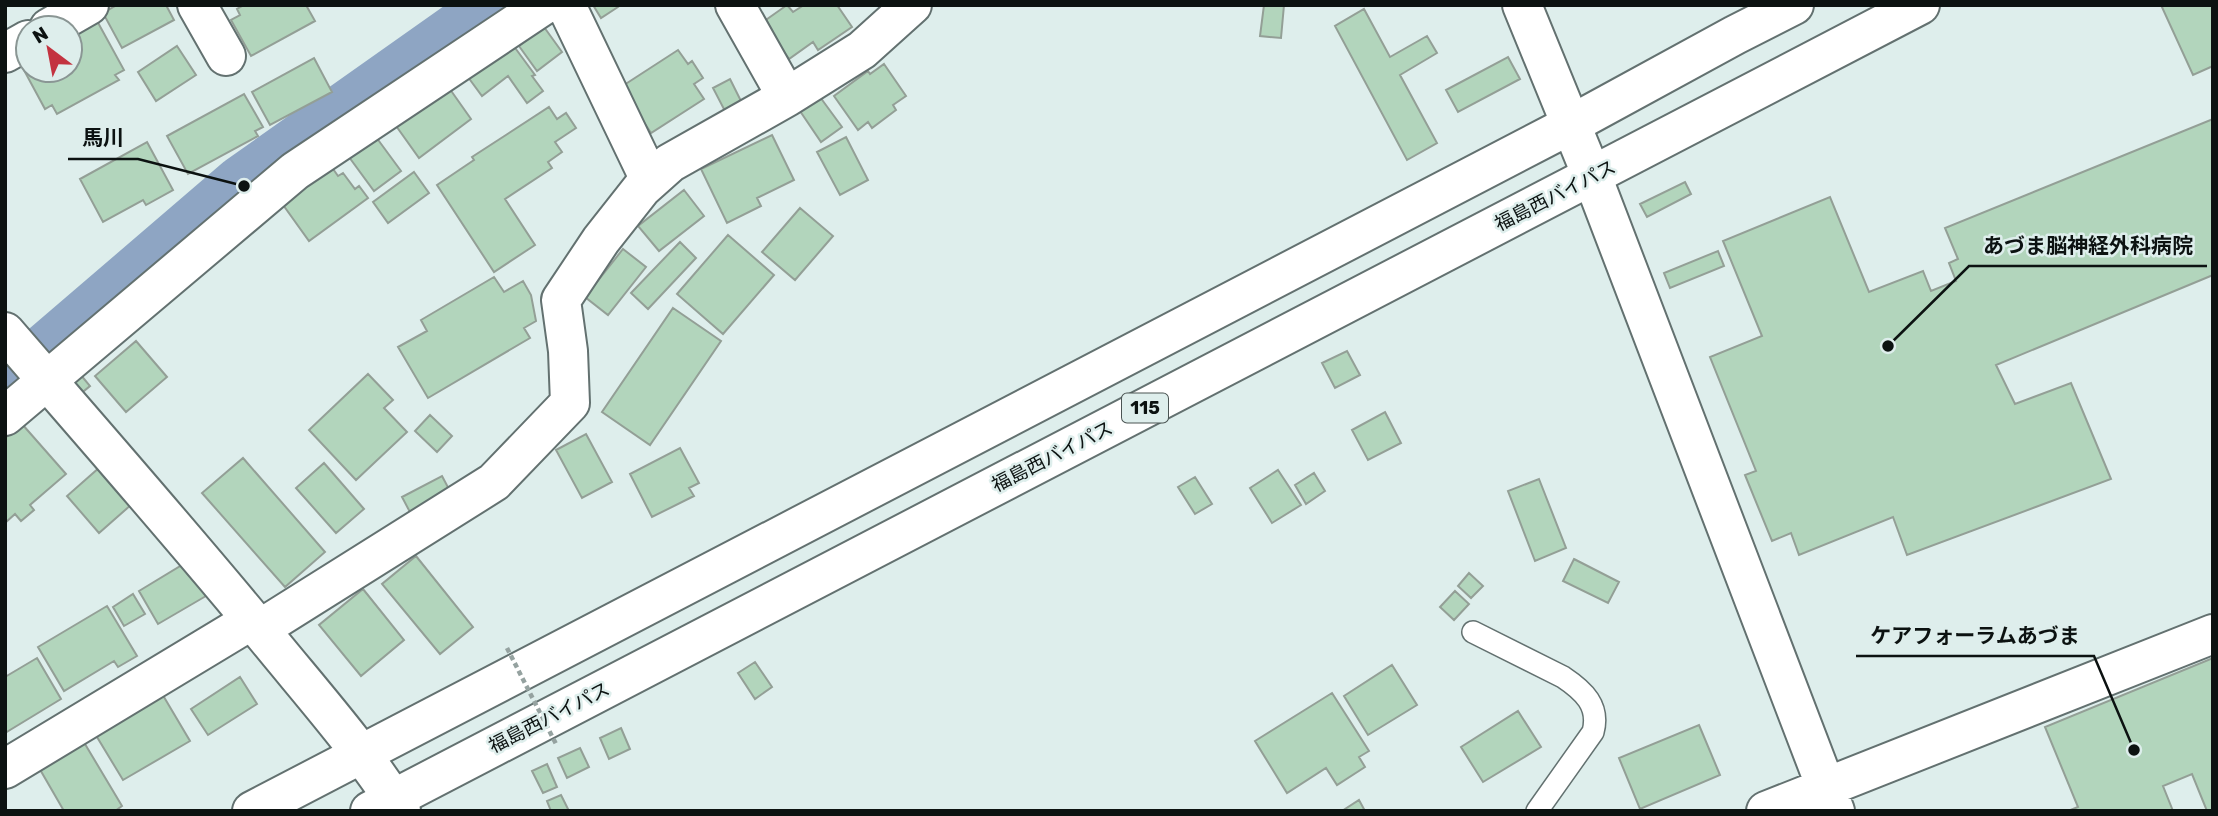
<svg xmlns="http://www.w3.org/2000/svg" width="2218" height="816" font-family="Rubik,'Noto Sans JP',sans-serif">
<style>
.lines{fill:none;stroke-linecap:round;stroke-linejoin:round}
.river{stroke:#8ea5c3;stroke-width:63}
.building{fill:#b2d5bc;stroke:#939f96;stroke-width:2}
.service-casing{stroke:#637170;stroke-width:24}
.minor-casing{stroke:#637170;stroke-width:42}
.trunk-casing{stroke:#637170;stroke-width:42}
.service{stroke:#fff;stroke-width:21}
.minor{stroke:#fff;stroke-width:38}
.trunk{stroke:#fff;stroke-width:38}
.path-bridge{stroke:#95a2a0;stroke-width:4.5;stroke-dasharray:5 3.5;stroke-linecap:butt}
.labels{text-anchor:middle;stroke-width:5;stroke-linejoin:round;paint-order:stroke}
.shield{fill:#deeeec;stroke:#4b5453;stroke-width:2}
.shield-label{font-size:18px;font-weight:bold;fill:#0c1211}
.street-label{font-size:19px;fill:#0c1211;stroke:#deeeec}
.leader{fill:none;stroke:#0c1211;stroke-width:2.5}
.callout-dot{fill:#0c1211;stroke:#deeeec;stroke-width:2.5}
.callout-label{font-size:21px;text-anchor:middle;font-weight:bold;fill:#0c1211;stroke:#deeeec;stroke-width:5;stroke-linejoin:round;paint-order:stroke}
</style>
<rect width="100%" height="100%" fill="#deeeec"/>
<g class="lines">
<path class="river" d="M5,391l239,-205 256,-181"/>
</g>
<path class="building" d="M117,5h49l8,15 -52,28 -19,-35z
M244,5h62l9,16 -64,35 -20,-36 9,-5 -3,-6z
M593,5h24l1,2 -17,11z
M787,5l6,7 11,-7h33l15,22 -34,23 -5,-8 -24,17 -26,-37z
M1264,5h20l-3,33 -21,-2z
M2161,5h52v61l-20,9z
M1364,9l26,48 37,-21 10,17 -37,22 37,68 -30,17 -72,-134z
M96,19l28,51 -9,5 4,5 -62,34 -5,-9 -7,4 -26,-48 9,-5v14h42v-37z
M544,27l18,25 -25,19 -18,-25z
M510,41l25,34 -3,1 11,15 -16,12 -19,-27 -26,20 -17,-23z
M177,46l19,29 -40,26 -18,-29z
M678,50l10,14 4,-3 11,17 -9,6 10,15 -53,34 -30,-46z
M1508,57l12,22 -62,33 -12,-22z
M314,58l18,34 -62,33 -18,-33z
M884,64l22,32 -13,9 3,5 -24,18 -4,-6 -10,8 -24,-34 34,-25 2,3z
M730,79l13,26 -17,8 -13,-25z
M447,85l24,34 -52,39 -25,-35z
M244,94l19,33 -8,4 3,5 -70,38 -21,-38z
M820,97l22,30 -21,15 -21,-31z
M549,107l8,12 9,-6 10,15 -21,14 7,10 -14,10 4,6 -47,31 30,46 -41,27 -57,-87 37,-25 -2,-3z
M2213,119v156l-217,90 19,39 56,-21 40,96 -204,76 -14,-38 -94,38 -8,-22 -19,8 -27,-66 11,-4 -46,-114 52,-21 -39,-95 107,-44 39,95 54,-21 8,20 25,-10 -7,-18 9,-4 -13,-31z
M772,135l22,45 -37,18 4,8 -34,17 -26,-54z
M376,137l25,34 -27,20 -25,-34z
M846,137l22,43 -28,15 -23,-43z
M147,142l26,48 -27,15 -3,-5 -40,22 -23,-43z
M331,166l7,10 5,-3 12,16 4,-3 9,12 -59,43 -28,-39z
M414,172l15,21 -41,30 -15,-21z
M1685,182l6,12 -44,23 -7,-13z
M684,190l20,26 -45,35 -21,-25z
M800,208l33,28 -38,44 -33,-28z
M728,235l46,40 -51,59 -46,-40z
M680,242l16,16 -48,51 -17,-16z
M623,249l23,18 -38,48 -23,-18z
M1718,251l6,15 -54,22 -6,-15z
M494,277l10,15 19,-11 8,14 5,26 -12,7 6,10 -102,60 -30,-51 29,-16 -6,-11z
M673,308l48,33 -71,104 -48,-33z
M136,341l31,36 -41,35 -31,-36z
M1347,351l13,24 -25,13 -13,-25z
M80,374l10,12 -11,9 -10,-11z
M368,374l25,26 -9,8 23,24 -51,48 -47,-50z
M1385,412l16,31 -33,17 -16,-30z
M430,415l22,21 -15,16 -22,-21z
M22,424l44,50 -36,31 4,5 -13,11 -6,-7 -10,9v-85z
M586,434l26,48 -30,16 -26,-48z
M680,448l19,35 -10,5 5,8 -42,21 -22,-43z
M243,458l82,94 -40,35 -83,-94z
M324,463l40,46 -28,24 -40,-45z
M100,467l32,37 -33,29 -32,-37z
M1278,470l23,35 -29,18 -22,-35z
M1314,473l11,18 -19,13 -11,-19z
M442,476l9,17 -40,21 -9,-17z
M1195,477l17,27 -17,10 -17,-27z
M1539,479l27,69 -31,13 -27,-70z
M416,556l57,71 -33,27 -58,-70z
M1574,559l45,23 -11,21 -45,-22z
M187,562l19,34 -48,28 -19,-33z
M1469,573l14,13 -12,12 -13,-12z
M363,589l41,51 -43,36 -42,-51z
M1455,591l14,13 -15,16 -14,-13z
M133,594l12,20 -21,12 -11,-19z
M107,606l30,50 -19,11 -4,-6 -50,30 -26,-44z
M37,658l24,41 -56,34v-56z
M2213,658v153h-6l-15,-37 -29,12 10,25h-105l10,-4 -33,-80z
M755,662l17,25 -17,12 -17,-26z
M1392,665l25,40 -49,30 -24,-39z
M240,677l17,27 -49,31 -17,-26z
M161,692l29,49 -67,39 -29,-48z
M1332,693l37,58 -10,6 6,10 -28,18 -11,-17 -39,25 -32,-52z
M1518,711l23,36 -58,35 -22,-35z
M1699,725l21,50 -80,34 -21,-51z
M621,728l9,21 -21,10 -9,-21z
M82,739l40,67 -7,5h-51l-26,-45z
M580,748l9,19 -22,11 -9,-20z
M547,764l10,23 -14,6 -11,-22z
M561,795l8,16h-18l-4,-10z
M1359,800l6,11h-23z"/>
<g class="lines">
<defs>
<path id="service" d="M1473,632l90,45c21,14 37,29 30,55l-56,79"/>
<path id="minor" d="M197,5l29,51
M566,5l84,175
M735,5l52,92
M1522,5l70,171 243,635
M49,28l40,-23
M5,53l23,-13
M5,332c89,103 179,205 266,311 45,55 92,108 130,168
M5,416l290,-245 249,-166
M260,629l234,-147 76,-79 -2,-52 -7,-51 40,-60 41,-52 28,-25 117,-66 75,-47 50,-45
M5,769l247,-149
M1766,811l447,-177"/>
<path id="trunk" d="M252,811l1318,-686 165,-90 59,-30
M370,811l1550,-806"/>
</defs>
<use href="#service" class="service-casing"/>
<use href="#minor" class="minor-casing"/>
<use href="#trunk" class="trunk-casing"/>
<use href="#service" class="service"/>
<use href="#minor" class="minor"/>
<use href="#trunk" class="trunk"/>
<path class="path-bridge" d="M507,648l49,96"/>
</g>
<g class="labels">
<rect class="shield" x="1122" y="393.5" width="46" height="29" rx="5"/>
<g class="shield-label">
<text x="1145" y="414">115</text>
</g>
<g class="street-label">
<text transform="translate(1555 195) rotate(-27)" y="7">福島西バイパス</text>
<text transform="translate(1052 456) rotate(-27)" y="7">福島西バイパス</text>
<text transform="translate(549 717) rotate(-27)" y="7">福島西バイパス</text>
</g>
</g>
<path class="leader" d="M244 186L138 159H68M1888 346L1969 266H2207M2134 750L2094 656H1856"/>
<g class="callout-dot">
<circle cx="244" cy="186" r="7"/>
<circle cx="1888" cy="346" r="7"/>
<circle cx="2134" cy="750" r="7"/>
</g>
<g class="callout-label">
<text x="103" y="145">馬川</text>
<text x="2088" y="253">あづま脳神経外科病院</text>
<text x="1975" y="643">ケアフォーラムあづま</text>
</g>
<rect width="2218" height="816" fill="none" stroke="#0c1211" stroke-width="14"/>
<g transform="translate(49 49) rotate(328)"><circle r="33" fill="#deeeec" stroke="#8a9694" stroke-width="2"/>
<path d="M0-5L12 26L0 18L-12 26Z" fill="#c33340"/>
<text y="-10" font-size="19" font-weight="bold" text-anchor="middle" fill="#0c1211">N</text>
</g>
</svg>
